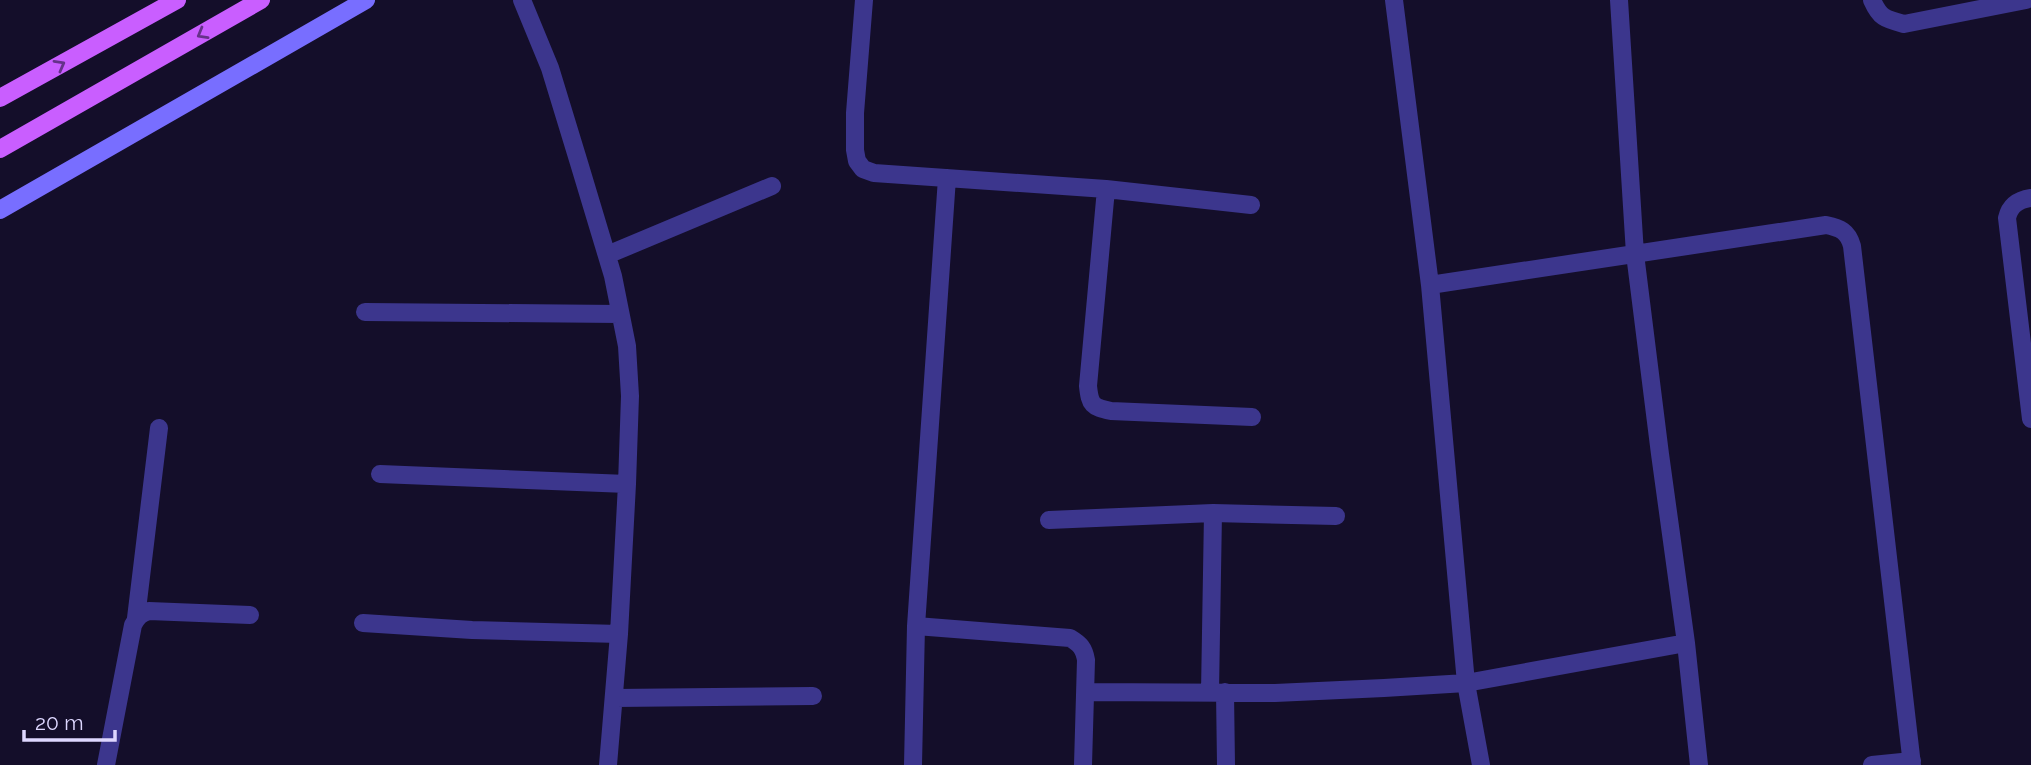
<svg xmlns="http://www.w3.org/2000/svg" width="2031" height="765" font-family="Raleway,sans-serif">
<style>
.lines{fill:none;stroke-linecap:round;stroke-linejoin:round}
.minor{stroke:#3c368d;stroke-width:18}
.secondary{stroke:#786eff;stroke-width:18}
.primary{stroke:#c95eff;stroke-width:18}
.oneway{stroke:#65328a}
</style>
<rect width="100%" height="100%" fill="#140e2a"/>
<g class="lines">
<path class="minor" d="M522,0l28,68 29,95 34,113 14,70 3,50 -3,88 -8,150 -11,131
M864,0l-9,113v37l2,11 6,8 11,4 232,16 145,16
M1394,0l36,285 36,398 15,82
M1619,0l16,254 25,200 26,189 13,122
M1872,0c8,18 13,19 32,24l122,-24
M1106,189l-18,197c2,19 4,21 23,25l141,6
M2031,198c-13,2 -21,7 -24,20l24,201
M607,255l165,-69
M1430,285l396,-60c14,3 22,6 26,21l60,519
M365,312l255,2
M380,474l247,10
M1049,520l164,-7 123,3
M136,618l23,-190
M363,623l109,7 147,4
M916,626l154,12c10,6 14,10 16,22l-3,105
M1086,692l189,1 109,-5 82,-5 220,-40
M1210,692l3,-179
M1225,692l1,73
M615,698l198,-2
M106,765l27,-140c4,-8 8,-12 16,-14l101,4
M913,765l3,-139 31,-448
M1872,765l40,-4"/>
<path class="secondary" d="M0,210l366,-210"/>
<path class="primary" d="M0,98l177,-98
M0,149l261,-149"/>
</g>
<defs><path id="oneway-chevron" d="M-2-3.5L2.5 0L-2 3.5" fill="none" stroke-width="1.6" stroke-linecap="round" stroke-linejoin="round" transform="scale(1.75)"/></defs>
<g class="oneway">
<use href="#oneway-chevron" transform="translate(202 34) rotate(150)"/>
<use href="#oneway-chevron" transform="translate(60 65) rotate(-29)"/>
</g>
<path d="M24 730v10h91v-10" fill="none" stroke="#ded7ff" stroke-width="3.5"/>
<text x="35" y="730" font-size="21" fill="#ded7ff" stroke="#140e2a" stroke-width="5" paint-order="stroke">20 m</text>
</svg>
